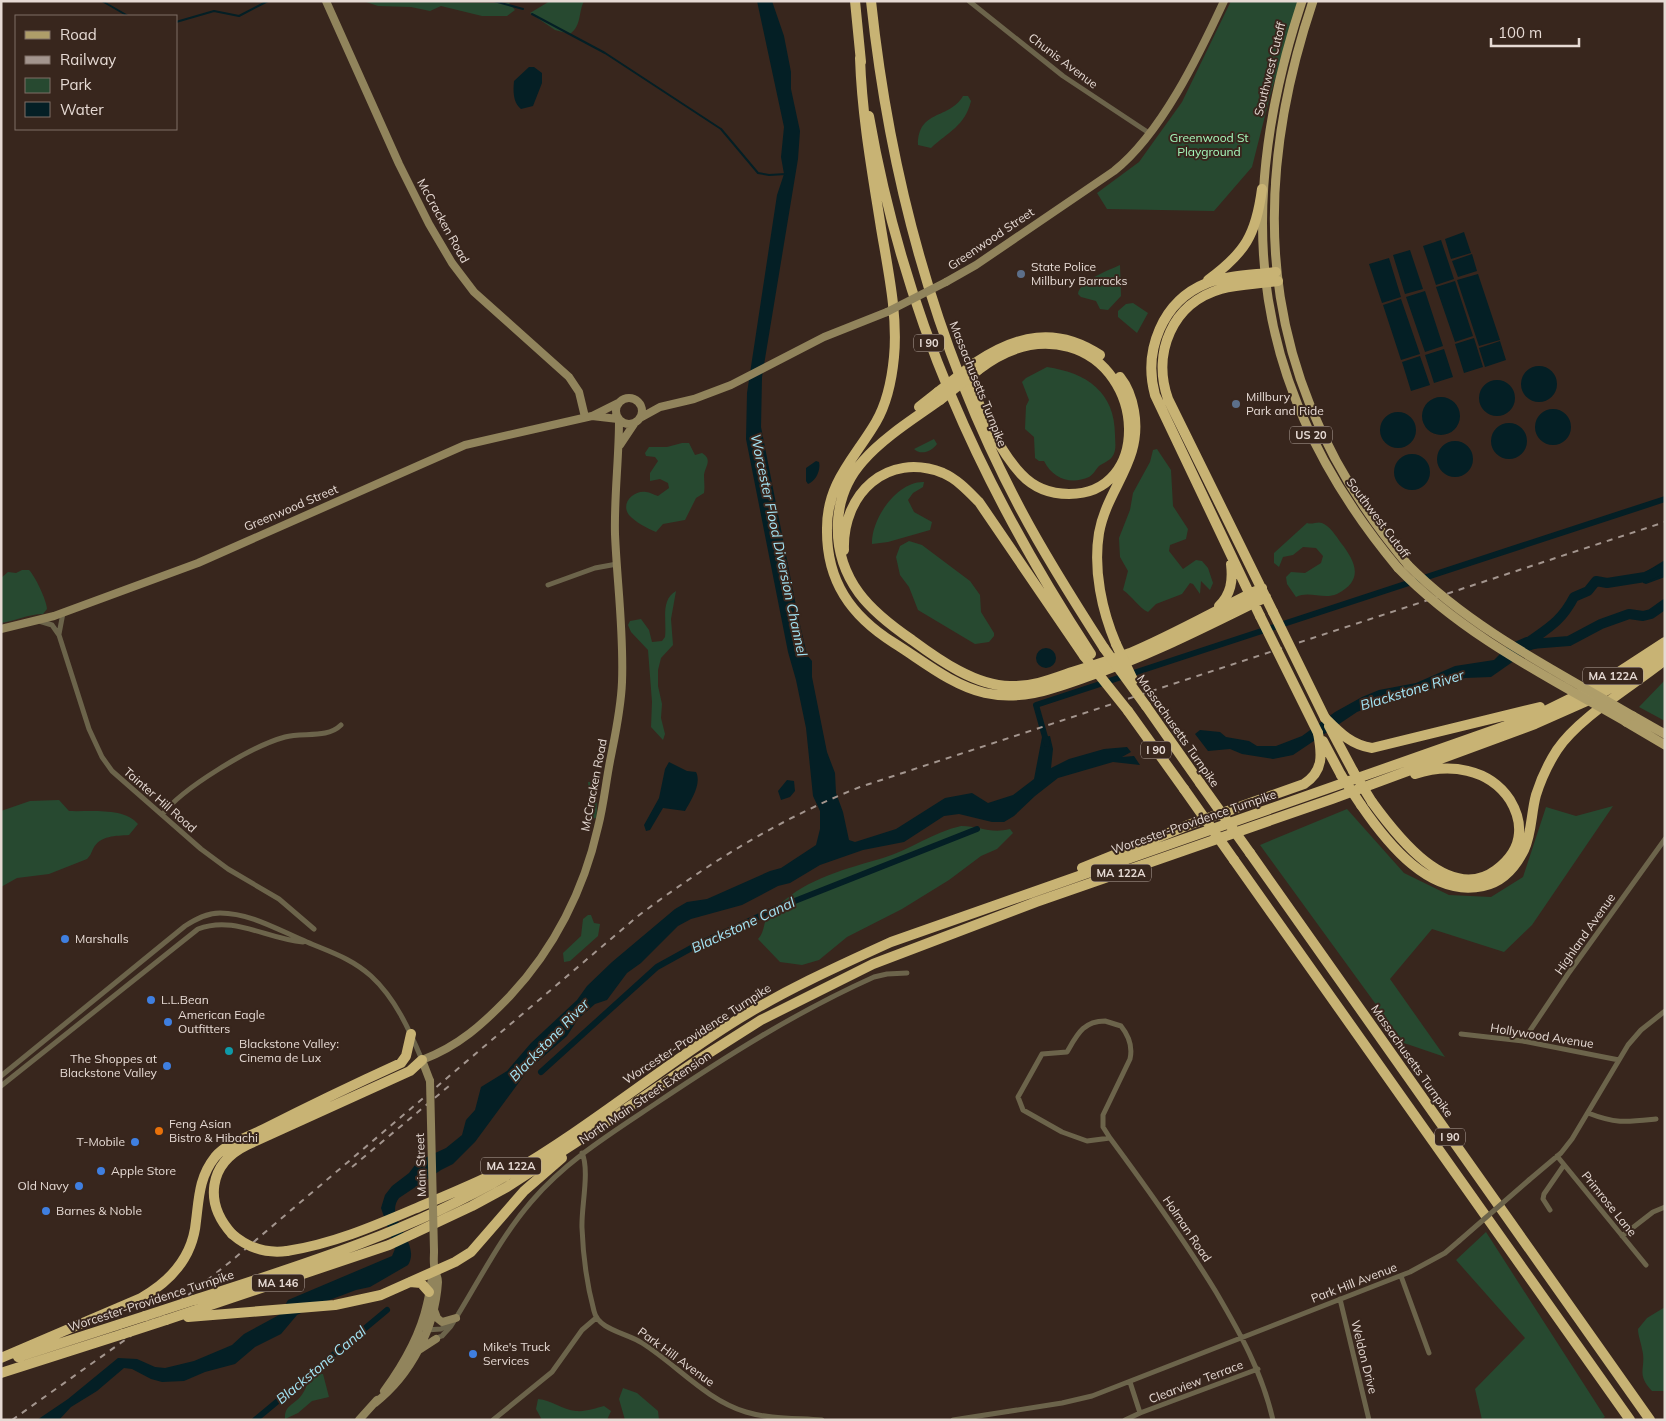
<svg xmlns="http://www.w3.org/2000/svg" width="1666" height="1421" font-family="Mulish,sans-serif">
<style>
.green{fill:#274930}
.water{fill:#041f25}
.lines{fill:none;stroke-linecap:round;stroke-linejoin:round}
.stream{stroke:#041f25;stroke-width:2}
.canal{stroke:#041f25;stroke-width:6}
.river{stroke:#041f25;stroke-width:10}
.street{stroke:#6c644b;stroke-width:5}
.secondary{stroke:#91845c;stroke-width:8}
.primary{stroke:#ae9d69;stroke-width:9}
.highway{stroke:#c8b374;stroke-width:10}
.rail{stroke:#a3958e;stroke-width:2;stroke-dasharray:6 6;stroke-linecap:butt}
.street-bridge{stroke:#6c644b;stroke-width:5}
.secondary-bridge{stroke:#91845c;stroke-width:8}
.primary-bridge{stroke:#ae9d69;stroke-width:9}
.highway-bridge{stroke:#c8b374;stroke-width:10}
.service-dot{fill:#5c6f8a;stroke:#38261d;stroke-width:2}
.shop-dot{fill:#3f7fe0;stroke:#38261d;stroke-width:2}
.culture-dot{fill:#0f9aa8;stroke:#38261d;stroke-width:2}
.food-dot{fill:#e8710a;stroke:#38261d;stroke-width:2}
.labels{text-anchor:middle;stroke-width:4;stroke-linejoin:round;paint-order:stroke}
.shield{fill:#38261d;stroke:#b2a49d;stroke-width:1}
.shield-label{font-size:11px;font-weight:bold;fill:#e6dad4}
.street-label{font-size:12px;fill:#e6dad4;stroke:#38261d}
.park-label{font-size:12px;fill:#a6f8bb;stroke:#38261d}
.poi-label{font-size:12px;fill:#e6dad4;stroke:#38261d;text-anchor:start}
.water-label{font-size:14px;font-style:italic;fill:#a4e5f6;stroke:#38261d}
</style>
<rect width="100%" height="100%" fill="#38261d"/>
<path class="green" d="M363,1l146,2 6,7 -8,6h-25l-41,-10 -11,5 -19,-4 -33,-1z
M550,1h34c-6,12 -2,24 -14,33l-15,-4 -25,-17z
M1231,1h68l-29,95 -18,71 -38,44 -107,-2 -10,-16 42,-31 43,-60z
M963,96h5l3,5c-6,25 -23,31 -40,47l-13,-3c0,-36 31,-25 45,-49z
M1120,265l1,31 -13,14 -8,-1 -4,-8 -15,-4 -3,-3c1,-13 31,-24 42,-29z
M1133,303l15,10 -11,20 -19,-16v-6l8,-7z
M1047,367c40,6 68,25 68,68 0,7 2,16 -3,22 -3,4 -9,6 -13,9 -3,3 -6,9 -10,11 -18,8 -36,2 -45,-16h-5l-4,-3 -1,-21 -9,-8 1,-23 3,-6 -7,-18 4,-4z
M934,439l3,5c-5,7 -16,12 -23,5z
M682,443h7l6,12 7,-2c11,7 3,13 2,22 0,6 1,12 0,18l-8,5 -11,22 -22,4 -7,8c-9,-4 -21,-10 -27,-17 -9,-12 5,-25 17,-23 4,0 8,3 12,4l11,-8 -1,-5 -8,-4 -10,2v-8l8,-12 -3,-4 -9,-1 -1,-3 4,-6h18z
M1157,449l14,21 2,36 15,23 -2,10 -16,6 -1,6 14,18 13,-9 6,1 6,7 5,15 -3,7 -9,-9 -1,13 -7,-10 -3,-1 -8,11 -26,10 -8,8c-9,-4 -16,-16 -25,-22l5,-19 -8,-14 -1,-19 11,-28 3,-17 17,-31 3,-12z
M924,482l-1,5 -10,6 -5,7 6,12 18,10 -2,8 -42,12 -16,2c-1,-25 25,-63 52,-62z
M1307,523c6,2 10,-2 15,0 8,3 14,13 19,20 14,18 24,37 -4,51 -14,6 -28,-4 -41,3l-9,-13 -1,-7 5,-5 14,1 16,-10 2,-7 -7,-8 -13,-1 -10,8 -10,2 -4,10 -5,-4v-10z
M909,541l13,4 48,36 10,14 1,17 13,21v3l-5,6 -14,2 -57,-34 -9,-23 -9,-12 -4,-18 4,-11z
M22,570h7c6,6 18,31 18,39l-4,5c-15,0 -27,7 -42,9v-45l7,-6 8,1z
M676,591l-5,28 2,26 -12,13 -3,12v16l4,18 -1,14 4,16 -2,6 -12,-13 1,-25 -4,-52 -17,-18 -3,-7 2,-4 11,-2 8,11 3,12 10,-1 3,-4c2,-16 -5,-37 11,-46z
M1665,680v41l-26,-14z
M588,782h2c7,6 8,27 6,36l-4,1z
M59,800l10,11c20,1 55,-4 69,13l-9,11c-13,1 -29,0 -36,14 -2,4 -2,6 -6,10l-38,15 -32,4 -16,9v-76l29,-10z
M1613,806l-81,119 -28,27 -72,-23 -42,50 55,78 -41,-14 -144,-198 87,-36 57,64 45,22 42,2 32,-20 23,-70 30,9z
M961,826c19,0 29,8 49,3l3,4 -16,16 -16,7 -32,24 -47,29 -55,28 -28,23 -17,5 -22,-3 -22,-23c7,-7 5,-16 10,-24 2,-4 8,-7 11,-10 29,-27 67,-36 104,-47 27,-8 50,-26 78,-32z
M588,915h3l3,8 6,1 -2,12 -28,25 -6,1 -1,-9 18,-17 2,-17z
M1486,1232l119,185 -5,3h-118l-7,-31 50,-51 -69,-78z
M1665,1307v84h-13c-17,-18 -5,-23 -10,-42 -1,-7 -4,-13 -4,-20l9,-11z
M317,1374h6l6,23 -17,4 -14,12 -13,6c-1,-15 11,-14 18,-26 5,-8 4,-13 14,-19z
M623,1388l14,5 21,18 1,9h-34l-6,-21z
M538,1399c14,1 24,11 38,12 9,1 20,-3 28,-5l7,5 -4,9h-65l-6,-11z"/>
<path class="water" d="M757,1h15l12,35 7,36v17l9,42 -2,28 -36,218 -1,50 37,189 9,39 5,6v16l15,75 8,21 1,20 7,19 6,28 6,2 41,-13 49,-31 27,-5 16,10 25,-8 21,-16 8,-42 8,-1 3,13 -2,19 18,-9 35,-10 23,-2 4,5 -9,5 12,-1 6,9 -27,-3 -55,16 -23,18 -21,20 -10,6h-12l-33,-8 -15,2 -40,26 -41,8 -43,15 -30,18 -12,3 -36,19 -51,14 -13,7 -37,37 -14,10 -20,27 -12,4 -17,15 -11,17 -39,34 -53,72 -22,22 -12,6 -42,28c-16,21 23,44 9,67l-38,22 -14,3 -37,14 -22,11 -16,19 -26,13 -20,17 -30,8 -21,9 -22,1 -11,-3 -19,-10 -8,-1 -27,23 -26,16 -12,13h-22l31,-21 50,-41 19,1 18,8 10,1 29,-7 38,-16 12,-11 35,-19 9,-15 104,-44 3,-7 -14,-41 4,-13 7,-9 17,-13 9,-12 28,-13 16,-13 4,-15 9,-10 6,-23 26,-16 24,-28 46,-43 10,-14 25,-24 63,-53 12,-7 20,-3 63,-28 11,-3 35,-23 4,-16v-18l-7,-15 -7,-68 -10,-48 -8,-28 -42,-213 1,-46 30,-198 7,-21 -3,-17 3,-30z
M529,67h5l8,6v10l-9,23 -12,3c-8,-6 -8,-18 -7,-28z
M1464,232l7,21 -20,6 -6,-20z
M1441,240l13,39 -18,6 -13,-39z
M1410,250l13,39 -18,5 -12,-39z
M1472,254l5,17 -19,6 -6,-16z
M1389,258l12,39 -19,6 -13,-39z
M1478,274l22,66 -21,6 -22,-66z
M1455,281l18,55 -18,6 -19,-55z
M1425,291l18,55 -18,6 -19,-55z
M1401,299l19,55 -19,6 -18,-55z
M1474,338l9,29 -19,6 -9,-29z
M1500,341l6,19 -21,7 -6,-19z
M1444,349l9,28 -19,6 -9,-28z
M1420,356l10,29 -19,6 -9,-29z
M1521 384a18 18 0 1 1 36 0a18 18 0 1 1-36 0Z
M1479 398a18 18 0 1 1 36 0a18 18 0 1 1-36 0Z
M1422 416a19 19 0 1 1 38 0a19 19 0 1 1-38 0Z
M1535 427a18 18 0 1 1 36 0a18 18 0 1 1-36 0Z
M1380 430a18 18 0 1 1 36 0a18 18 0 1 1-36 0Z
M1491 441a18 18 0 1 1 36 0a18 18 0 1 1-36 0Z
M1437 459a18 18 0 1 1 36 0a18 18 0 1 1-36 0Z
M1394 472a18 18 0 1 1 36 0a18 18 0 1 1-36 0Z
M816,461l3,1c2,8 -3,19 -11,22l-2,-3v-13z
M1665,560v17l-19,7 -3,-1 -1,-9z
M1526,637h9l7,4 2,5 -16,5 -37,26 -26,1 -20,8 -54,12 -34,14 -64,43 -20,4 -31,-5 -12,-5 -22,2 -13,-17 5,-4 20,2 6,5 23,4 8,5h19l26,-10 33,-24 27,-15 17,-7 37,-7 39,-17 39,-6 16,-16z
M1036 658a10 10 0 1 1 20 0a10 10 0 1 1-20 0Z
M669,762l18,9 9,1c6,12 -5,28 -11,39l-22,-3 -13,22 -4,1 -2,-6 15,-27 6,-29z
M787,780l7,1 1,10 -5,6 -9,3 -3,-9z"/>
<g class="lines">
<path class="stream" d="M102,1l26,15
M494,1l29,8
M532,14l73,39 116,76 37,44 11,2 17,-1
M176,22l38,-11 25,5 29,-15"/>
<path class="canal" d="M1047,744l-11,-39 629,-206
M541,1072l116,-105 38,-21 82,-38 200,-79
M255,1420l132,-110"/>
<path class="river" d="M1526,644c22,-16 35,-22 48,-47l14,-6 8,-10 11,2 38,-6 20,-9
M1531,644l38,-3 32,-17 28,-10 14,2 8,-2 14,-10"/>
<path class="street" d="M969,1l94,75 86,57
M548,585l47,-17 22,-4
M39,621l13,4 7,10 30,94 13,28 10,14 89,78 27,20 51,30 35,30
M59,634l4,-21
M162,815c20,-27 90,-69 123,-78 18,-5 42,2 56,-12
M1105,1021l16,5c8,10 12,20 9,33l-27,56v12l7,11 -23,3 -25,-9 -39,-22 -5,-13 24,-43 25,-2c10,-17 16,-31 38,-31z
M1461,1034l62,7 96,19
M1523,1041l45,-67 97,-135
M1,1076l184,-150c11,-7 22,-13 35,-13 31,0 60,18 87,29 23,10 44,16 64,34 24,22 38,53 51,84
M1,1086l197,-157c36,-14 68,10 105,13
M1588,1113c28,11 39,9 68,6
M1110,1138c37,50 73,100 106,154 24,41 46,80 57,128
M582,1153c8,17 -1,55 0,75 1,27 5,57 12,83 4,19 33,22 48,32 35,22 64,57 104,69 23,7 51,6 76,8
M1557,1156l89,109
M1529,1180l32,-27 11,-14 56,-94 13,-15 24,-19
M1550,1210l-7,-11 1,-5 20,-29
M1622,1236l31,-24 12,-5
M1401,1276l28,77
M1340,1299l29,121
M426,1330l15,-1 11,-7
M433,1339l9,-3 9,-10c26,-41 48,-87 80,-124 35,-41 79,-68 124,-98 70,-47 141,-92 219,-127l13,-3 20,-1
M1130,1382l10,31 118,-44
M493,1420l59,-48 30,-42 14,-12
M953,1420l109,-17 30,-7 318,-124 35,-19 14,-12
M1125,1420l15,-7"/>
<path class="secondary" d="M326,1l73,163 30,60 23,39 22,29 95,85 10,15 6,25
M946,282l30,-17 138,-94c47,-37 85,-116 110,-170
M616 411a13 13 0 1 1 26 0a13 13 0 1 1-26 0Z
M592,416l26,3
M640,418l20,-11 34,-8 37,-14 93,-48 63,-25
M620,445l14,-21
M1,629l53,-13 144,-53 267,-118 127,-29 26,-13
M430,1081l-8,-21c37,-14 61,-36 88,-64 44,-47 74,-106 88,-169 6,-23 8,-47 13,-71 5,-25 10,-48 11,-74 2,-50 -5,-99 -7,-148 -1,-38 4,-75 4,-113
M434,1310l3,8 5,4 14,-4
M419,1350l17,-11
M384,1391c19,-26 36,-55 43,-87 3,-11 3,-23 8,-34
M375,1403c36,-28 60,-75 63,-121 0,-5 -2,-7 -3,-12 -2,-5 -1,-13 -1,-19
M359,1420l18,-20"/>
<path class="primary" d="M1302,1c-71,215 -51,391 96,567
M1313,1c-70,208 -49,393 95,564
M1633,716l32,18
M1626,722l39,23"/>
<path class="highway" d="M855,1l6,61
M871,1c19,179 66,352 151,511 25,47 53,91 82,136
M860,58c2,58 12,113 21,170 7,42 17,87 13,129 -2,21 -7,46 -18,65 -21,36 -49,60 -49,106 -1,53 24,88 67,115 29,18 57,42 91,50 36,8 67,-4 101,-16 63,-21 121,-51 180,-80
M869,116c35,200 111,369 222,538
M1208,280c37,-27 48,-45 54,-91
M975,363c42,-28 81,-37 125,-8
M965,372c15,34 31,75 56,102 13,14 30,20 48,20 82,0 78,-125 0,-147 -33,-9 -64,2 -91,23
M940,400c-25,18 -56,37 -77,61 -33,37 -33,92 -4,132 14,19 34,34 53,47 27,20 64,46 98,46 22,1 42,-7 62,-14 20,-6 39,-12 58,-19 45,-19 88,-44 132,-65
M919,407l19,-15
M844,550c-2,-56 43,-99 99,-77 14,6 25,18 36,29l105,154
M1219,606c12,-12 14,-25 12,-42
M1273,612l-105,-213c-16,-46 4,-96 53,-110 18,-5 38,-5 57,-8
M1260,616l-105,-221c-12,-44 7,-94 52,-112 22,-8 47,-8 69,-11
M1116,644c-14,-33 -23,-74 -17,-111 8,-45 44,-72 35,-122 -2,-12 -6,-24 -14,-34
M1146,706l54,77
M1128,711l56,78
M1325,718c14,14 26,27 47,30l168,-41
M1329,726l24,45
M1323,741l18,34
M1372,802c24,33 77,103 124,68 12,-9 22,-21 23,-37 1,-12 -3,-23 -9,-33 -21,-32 -61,-37 -95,-26
M1361,805c26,38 69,93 122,81 20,-4 32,-18 41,-36 8,-17 7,-37 12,-55 5,-16 12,-31 21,-45 22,-33 76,-64 108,-90
M1250,853l400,567
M1234,860l396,560
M1082,868l109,-44 113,-40c20,-13 18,-30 14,-51
M232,1234c-28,-31 -24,-70 15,-89l163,-74 12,-11
M287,1251c45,-7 85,-24 127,-42 33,-14 68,-28 100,-45
M410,1282l11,1 8,9
M194,1300c109,-35 217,-69 315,-126 78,-45 147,-103 223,-151 51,-32 104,-56 159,-81l646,-227 65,-32 63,-41
M188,1317l147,-12 46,-10 74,-33 16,-10 53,-61 38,-33
M166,1320l223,-75 83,-39 35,-19 88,-57 103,-70 63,-40 112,-56 163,-62 296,-103 203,-75 61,-27 69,-44
M18,1357l127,-41
M1,1358l140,-60c30,-17 52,-42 55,-77 3,-23 3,-44 19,-64 12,-14 33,-20 49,-28 45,-23 91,-45 137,-66l5,-7 5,-22
M1,1373l122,-39"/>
<path class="rail" d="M352,1167l97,-81
M12,1420l175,-124 43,-34 408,-346c69,-52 141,-97 222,-129l805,-265"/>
<path class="street-bridge" d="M1459,1241l70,-61"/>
<path class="secondary-bridge" d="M887,312l59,-30
M430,1081l4,170"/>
<path class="primary-bridge" d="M1408,565c65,65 147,105 225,151
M1398,568c65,67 148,108 228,154"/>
<path class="highway-bridge" d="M938,392l37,-29
M940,400l38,-30
M1273,612l52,106
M1260,616l58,117
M1116,644l17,36
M1104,648l42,58
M1084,656l44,55
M1353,771l19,31
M1341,775l20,30
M1200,783l50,70
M1184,789l50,71
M232,1234c16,14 33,20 55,17
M145,1316l49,-16
M123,1334l43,-14"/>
</g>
<g class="service-dot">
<circle cx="1021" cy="274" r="5"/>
<circle cx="1236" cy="404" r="5"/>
</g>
<g class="shop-dot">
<circle cx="65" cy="939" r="5"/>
<circle cx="151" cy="1000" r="5"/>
<circle cx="168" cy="1022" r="5"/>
<circle cx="167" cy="1066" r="5"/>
<circle cx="135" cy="1142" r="5"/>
<circle cx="101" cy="1171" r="5"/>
<circle cx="79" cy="1186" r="5"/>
<circle cx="46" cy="1211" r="5"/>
<circle cx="473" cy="1354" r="5"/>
</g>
<circle class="culture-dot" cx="229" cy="1051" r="5"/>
<circle class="food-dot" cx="159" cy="1131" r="5"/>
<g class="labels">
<g class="shield">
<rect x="914" y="334.5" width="30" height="17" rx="4"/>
<rect x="1290" y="426.5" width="42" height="17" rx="4"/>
<rect x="1583" y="667.5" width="60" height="17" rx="4"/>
<rect x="1141" y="741.5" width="30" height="17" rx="4"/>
<rect x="1091" y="864.5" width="60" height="17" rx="4"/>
<rect x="1435" y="1128.5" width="30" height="17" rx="4"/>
<rect x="481" y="1157.5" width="60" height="17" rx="4"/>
<rect x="252" y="1274.5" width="52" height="17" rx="4"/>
</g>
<g class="shield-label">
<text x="929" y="347">I 90</text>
<text x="1311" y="439">US 20</text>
<text x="1613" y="680">MA 122A</text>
<text x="1156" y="754">I 90</text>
<text x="1121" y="877">MA 122A</text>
<text x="1450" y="1141">I 90</text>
<text x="511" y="1170">MA 122A</text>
<text x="278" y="1287">MA 146</text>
</g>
<g class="street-label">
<text transform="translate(1063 61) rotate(37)" y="4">Chunis Avenue</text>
<text transform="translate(1270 69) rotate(-76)" y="4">Southwest Cutoff</text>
<text transform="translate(443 221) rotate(61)" y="4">McCracken Road</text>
<text transform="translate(991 239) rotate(-34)" y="4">Greenwood Street</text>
<text transform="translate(978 384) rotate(68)" y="4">Massachusetts Turnpike</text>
<text transform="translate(291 508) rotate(-23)" y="4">Greenwood Street</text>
<text transform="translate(1378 518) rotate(53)" y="4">Southwest Cutoff</text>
<text transform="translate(1178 731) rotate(55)" y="4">Massachusetts Turnpike</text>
<text transform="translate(594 785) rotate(-79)" y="4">McCracken Road</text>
<text transform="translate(160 800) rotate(41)" y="4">Tainter Hill Road</text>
<text transform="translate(1194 822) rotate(-19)" y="4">Worcester-Providence Turnpike</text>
<text transform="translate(1585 934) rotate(-55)" y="4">Highland Avenue</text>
<text transform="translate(697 1034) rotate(-33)" y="4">Worcester-Providence Turnpike</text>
<text transform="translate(1542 1036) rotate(9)" y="4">Hollywood Avenue</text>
<text transform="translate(1412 1061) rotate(55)" y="4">Massachusetts Turnpike</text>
<text transform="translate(645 1098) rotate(-34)" y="4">North Main Street Extension</text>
<text transform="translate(421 1165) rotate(-92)" y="4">Main Street</text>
<text transform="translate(1609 1204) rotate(51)" y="4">Primrose Lane</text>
<text transform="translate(1187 1229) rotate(56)" y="4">Holman Road</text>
<text transform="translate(1354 1283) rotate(-21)" y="4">Park Hill Avenue</text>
<text transform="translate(151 1301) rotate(-18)" y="4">Worcester-Providence Turnpike</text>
<text transform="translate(676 1357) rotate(36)" y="4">Park Hill Avenue</text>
<text transform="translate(1364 1357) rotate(76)" y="4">Weldon Drive</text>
<text transform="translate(1196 1382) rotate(-21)" y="4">Clearview Terrace</text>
</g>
<g class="park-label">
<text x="1209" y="142">Greenwood St<tspan x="1209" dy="14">Playground</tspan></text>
</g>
<g class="poi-label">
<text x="1031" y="271">State Police<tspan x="1031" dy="14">Millbury Barracks</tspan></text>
<text x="1246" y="401">Millbury<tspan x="1246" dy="14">Park and Ride</tspan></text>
<text x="75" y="943">Marshalls</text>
<text x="161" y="1004">L.L.Bean</text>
<text x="178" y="1019">American Eagle<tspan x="178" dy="14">Outfitters</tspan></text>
<text x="239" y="1048">Blackstone Valley:<tspan x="239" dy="14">Cinema de Lux</tspan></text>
<text x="157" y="1063" text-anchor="end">The Shoppes at<tspan x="157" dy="14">Blackstone Valley</tspan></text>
<text x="169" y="1128">Feng Asian<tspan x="169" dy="14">Bistro &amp; Hibachi</tspan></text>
<text x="125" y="1146" text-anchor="end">T-Mobile</text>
<text x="111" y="1175">Apple Store</text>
<text x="69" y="1190" text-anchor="end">Old Navy</text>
<text x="56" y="1215">Barnes &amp; Noble</text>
<text x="483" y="1351">Mike's Truck<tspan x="483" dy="14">Services</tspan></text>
</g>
<g class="water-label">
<text transform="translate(779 545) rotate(78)" y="5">Worcester Flood Diversion Channel</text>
<text transform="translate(1412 690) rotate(-17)" y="5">Blackstone River</text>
<text transform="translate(743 925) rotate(-25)" y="5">Blackstone Canal</text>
<text transform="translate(549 1040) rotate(-46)" y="5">Blackstone River</text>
<text transform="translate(321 1365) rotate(-40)" y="5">Blackstone Canal</text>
</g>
</g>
<rect width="1666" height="1421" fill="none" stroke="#e6dad4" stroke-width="5"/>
<rect x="15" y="15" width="162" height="115" fill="#38261d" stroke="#7e6e66"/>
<rect x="25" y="31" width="25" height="8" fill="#ae9d69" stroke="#7e6e66"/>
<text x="60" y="40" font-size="15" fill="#e6dad4">Road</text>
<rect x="25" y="56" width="25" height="8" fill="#a3958e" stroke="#7e6e66"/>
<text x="60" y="65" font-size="15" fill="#e6dad4">Railway</text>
<rect x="25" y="78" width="25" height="15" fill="#274930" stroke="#7e6e66"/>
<text x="60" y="90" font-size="15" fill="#e6dad4">Park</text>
<rect x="25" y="102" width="25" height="15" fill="#041f25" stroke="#7e6e66"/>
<text x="60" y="115" font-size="15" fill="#e6dad4">Water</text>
<path d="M1491 38v8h88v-8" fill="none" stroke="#e6dad4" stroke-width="2.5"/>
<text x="1498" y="38" font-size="15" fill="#e6dad4" stroke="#38261d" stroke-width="4" paint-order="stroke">100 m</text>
</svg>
